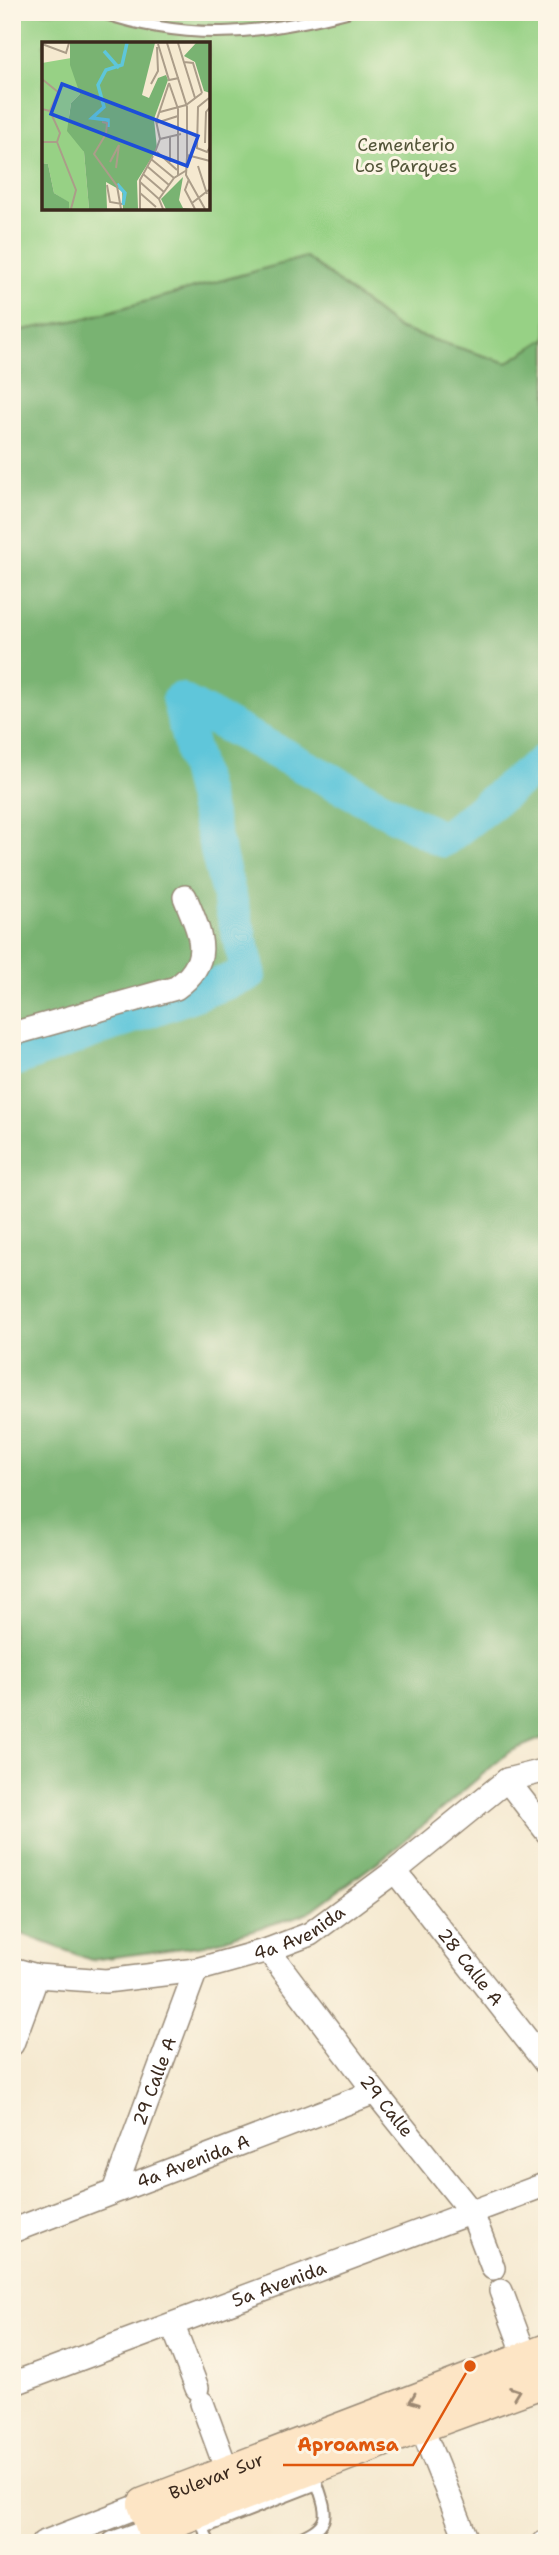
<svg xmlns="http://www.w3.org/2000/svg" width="559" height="2555" font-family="'Shantell Sans',sans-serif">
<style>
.green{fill:#97d185;stroke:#697e52;stroke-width:2;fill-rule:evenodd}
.forest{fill:#79b372;stroke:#5a6e48;stroke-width:2}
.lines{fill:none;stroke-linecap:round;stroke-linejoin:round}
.river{stroke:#5ec6da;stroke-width:35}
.service-casing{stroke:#988a77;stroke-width:14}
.minor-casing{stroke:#988a77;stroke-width:26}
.secondary-casing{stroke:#988a77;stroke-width:35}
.service{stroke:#fff;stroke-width:10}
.minor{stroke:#fff;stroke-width:23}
.secondary{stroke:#fde5c5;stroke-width:32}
.oneway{stroke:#9c8872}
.labels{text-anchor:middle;stroke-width:6;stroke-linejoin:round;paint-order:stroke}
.park-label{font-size:18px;fill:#525438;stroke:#fcf5e5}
.street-label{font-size:18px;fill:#3b2a1e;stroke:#fcf5e5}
.inset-river{fill:none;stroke:#5ec6da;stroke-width:3.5}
.inset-road{fill:none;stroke:#ab9d89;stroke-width:2}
.view{fill:#1d4ed8;fill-opacity:0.15;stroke:#1d4ed8;stroke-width:3.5}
.inset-edge{fill:none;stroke:#3b2a1e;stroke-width:3.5}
.leader{fill:none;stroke:#df570d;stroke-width:2.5}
.callout-dot{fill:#df570d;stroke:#fcf5e5;stroke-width:2.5}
.callout-label{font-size:19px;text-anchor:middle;font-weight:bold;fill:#df570d;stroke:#fcf5e5;stroke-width:6;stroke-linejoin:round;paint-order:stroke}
</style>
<rect width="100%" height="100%" fill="#fcf5e5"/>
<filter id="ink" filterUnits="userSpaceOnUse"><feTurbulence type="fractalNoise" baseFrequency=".0143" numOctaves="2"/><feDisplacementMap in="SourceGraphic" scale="14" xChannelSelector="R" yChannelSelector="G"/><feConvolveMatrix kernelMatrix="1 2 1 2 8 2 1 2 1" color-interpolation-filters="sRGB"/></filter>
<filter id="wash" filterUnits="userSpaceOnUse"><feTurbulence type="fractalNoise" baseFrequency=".00686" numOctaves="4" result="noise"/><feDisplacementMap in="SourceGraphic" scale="28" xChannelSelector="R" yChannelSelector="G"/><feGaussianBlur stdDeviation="1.57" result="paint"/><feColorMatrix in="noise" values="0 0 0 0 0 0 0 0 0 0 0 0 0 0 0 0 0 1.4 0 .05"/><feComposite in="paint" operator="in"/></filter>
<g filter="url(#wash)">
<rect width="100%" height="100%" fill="#f5e9d0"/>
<path class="green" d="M12,12h535v326l-40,25 -108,-34 -93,-72 -223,62 -71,13zM44,44h164v164h-164z"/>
<path class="forest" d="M306,257l93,72 108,34 40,-25v1398l-38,16 -118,100 -83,61 -103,32 -114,15 -79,-30v-1598l71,-13z"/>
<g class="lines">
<path class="river" d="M12,1060l237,-86 -70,-274 264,140 104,-81"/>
</g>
</g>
<g filter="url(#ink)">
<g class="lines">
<defs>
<path id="service" d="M100,12c88,30 158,23 247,0
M202,2524l7,19
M204,2528l113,-44
M289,2543c43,-19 41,-22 26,-66"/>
<g id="minor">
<path d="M12,1034l164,-46c39,-28 24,-54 9,-91"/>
<path d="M507,1780l40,52"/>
<path id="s1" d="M395,1871l152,194"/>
<path id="s2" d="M268,1950l107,142 97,121 21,55"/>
<path id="s3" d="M12,1969l25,7 69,5 90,-11 72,-20 42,-16 85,-63 112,-91 36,-9"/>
<path d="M12,2044l25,-68"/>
<path id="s4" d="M114,2191l82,-221"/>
<path id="s5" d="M12,2231l363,-139"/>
<path d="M501,2291l25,67"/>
<path d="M173,2326l24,62"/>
<path id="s6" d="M12,2384l535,-200"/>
<path d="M202,2403l25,68"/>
<path d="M421,2426l47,117"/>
<path d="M43,2543l101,-39"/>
<path d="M114,2543l39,-14"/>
<path d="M544,2543l3,-1"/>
</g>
<g id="secondary">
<path d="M153,2529l268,-103 126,-46"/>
<path id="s7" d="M158,2543l-14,-39 403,-154"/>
</g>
</defs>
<use href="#service" class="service-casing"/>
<use href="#minor" class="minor-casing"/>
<use href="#secondary" class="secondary-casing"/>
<use href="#service" class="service"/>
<use href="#minor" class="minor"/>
<use href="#secondary" class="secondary"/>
</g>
<defs><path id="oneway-chevron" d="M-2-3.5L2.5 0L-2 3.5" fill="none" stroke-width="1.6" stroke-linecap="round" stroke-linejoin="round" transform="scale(1.75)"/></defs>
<g class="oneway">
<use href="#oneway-chevron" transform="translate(515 2392) rotate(-20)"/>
<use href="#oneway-chevron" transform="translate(414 2400) rotate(159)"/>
</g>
</g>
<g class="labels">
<g class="park-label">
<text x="406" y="151">Cementerio<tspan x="406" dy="21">Los Parques</tspan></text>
</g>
<g class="street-label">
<text dy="6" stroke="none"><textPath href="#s3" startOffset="296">4a Avenida</textPath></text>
<text dy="6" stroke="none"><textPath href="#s1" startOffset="122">28 Calle A</textPath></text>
<text dy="6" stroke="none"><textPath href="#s4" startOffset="117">29 Calle A</textPath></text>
<text dy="6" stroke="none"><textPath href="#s2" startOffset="196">29 Calle</textPath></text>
<text dy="6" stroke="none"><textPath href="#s5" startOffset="194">4a Avenida A</textPath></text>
<text dy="6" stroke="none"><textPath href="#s6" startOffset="285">5a Avenida</textPath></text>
<text dy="6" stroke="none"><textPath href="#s7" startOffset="119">Bulevar Sur</textPath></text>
</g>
</g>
<g transform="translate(42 42)">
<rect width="168" height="168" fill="#f5e9d0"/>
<path d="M29,16l9,36 -9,9 -2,13 15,36 5,57h-20l-1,-7 -14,-9 -6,-29 -6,-1v-100z" fill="#97d185"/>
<path d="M28,1h85l-13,52 7,3 9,-20 8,-3 2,5 -14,39 3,30 -20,32 1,28h-15l-1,-18 -16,-9 1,27h-18l-5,-57 -17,-21 4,-28 9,-9 -10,-29zM154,1h14v50l-6,-2 -9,-29 -11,-6zM0,121l6,1 6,29 15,9v7h-27zM141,135l-4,23 4,8 10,1h-27l-5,-10z" fill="#79b372"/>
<path class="inset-river" d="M62,9l15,17M66,85v-7l-16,-2 12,-11 -6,-22 8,-15 16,-5 5,-22M75,142l8,9 -2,12"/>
<path class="inset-road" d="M125,1l20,64v50h4M136,1l17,55M0,2l24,9 3,-10M116,2l11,36 10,-2M142,20l9,1 9,30M0,37l16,13 -8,19M127,41l9,26v66M109,42l7,-13 -1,-24M167,56l-11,9 -1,41 10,4 3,-5M0,67l8,2 10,22 -3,9h-15M118,70l26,-7 16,-12M115,77l12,-36M60,80l5,1 -1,11 -12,20 23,32 4,23M114,81l22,-7M118,97l21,-5M15,100l19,48 -5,19M163,101l1,-31 4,-5M115,110l20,18M112,113l6,-16 -4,-18M145,113l23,6M145,115l-1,18 19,34M109,117l23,19M68,120l9,-17 -3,23M128,120v-26M156,124l9,28M106,125l21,18M101,132l21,18M147,137l-4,11 10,19M98,140l19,17 4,10M65,143l3,17 12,2M98,151l16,14M117,157l15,-21 13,-8M150,161l18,-14M98,167v-29l13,-24"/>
<path class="view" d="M20,42l136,52 -11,30 -136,-52z"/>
<rect width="168" height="168" class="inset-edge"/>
</g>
<path class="leader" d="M470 2366L413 2465H283"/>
<circle class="callout-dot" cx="470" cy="2366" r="7"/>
<g class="callout-label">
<text x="348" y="2451">Aproamsa</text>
</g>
<rect width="559" height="2555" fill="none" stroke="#fcf5e5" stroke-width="42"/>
</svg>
